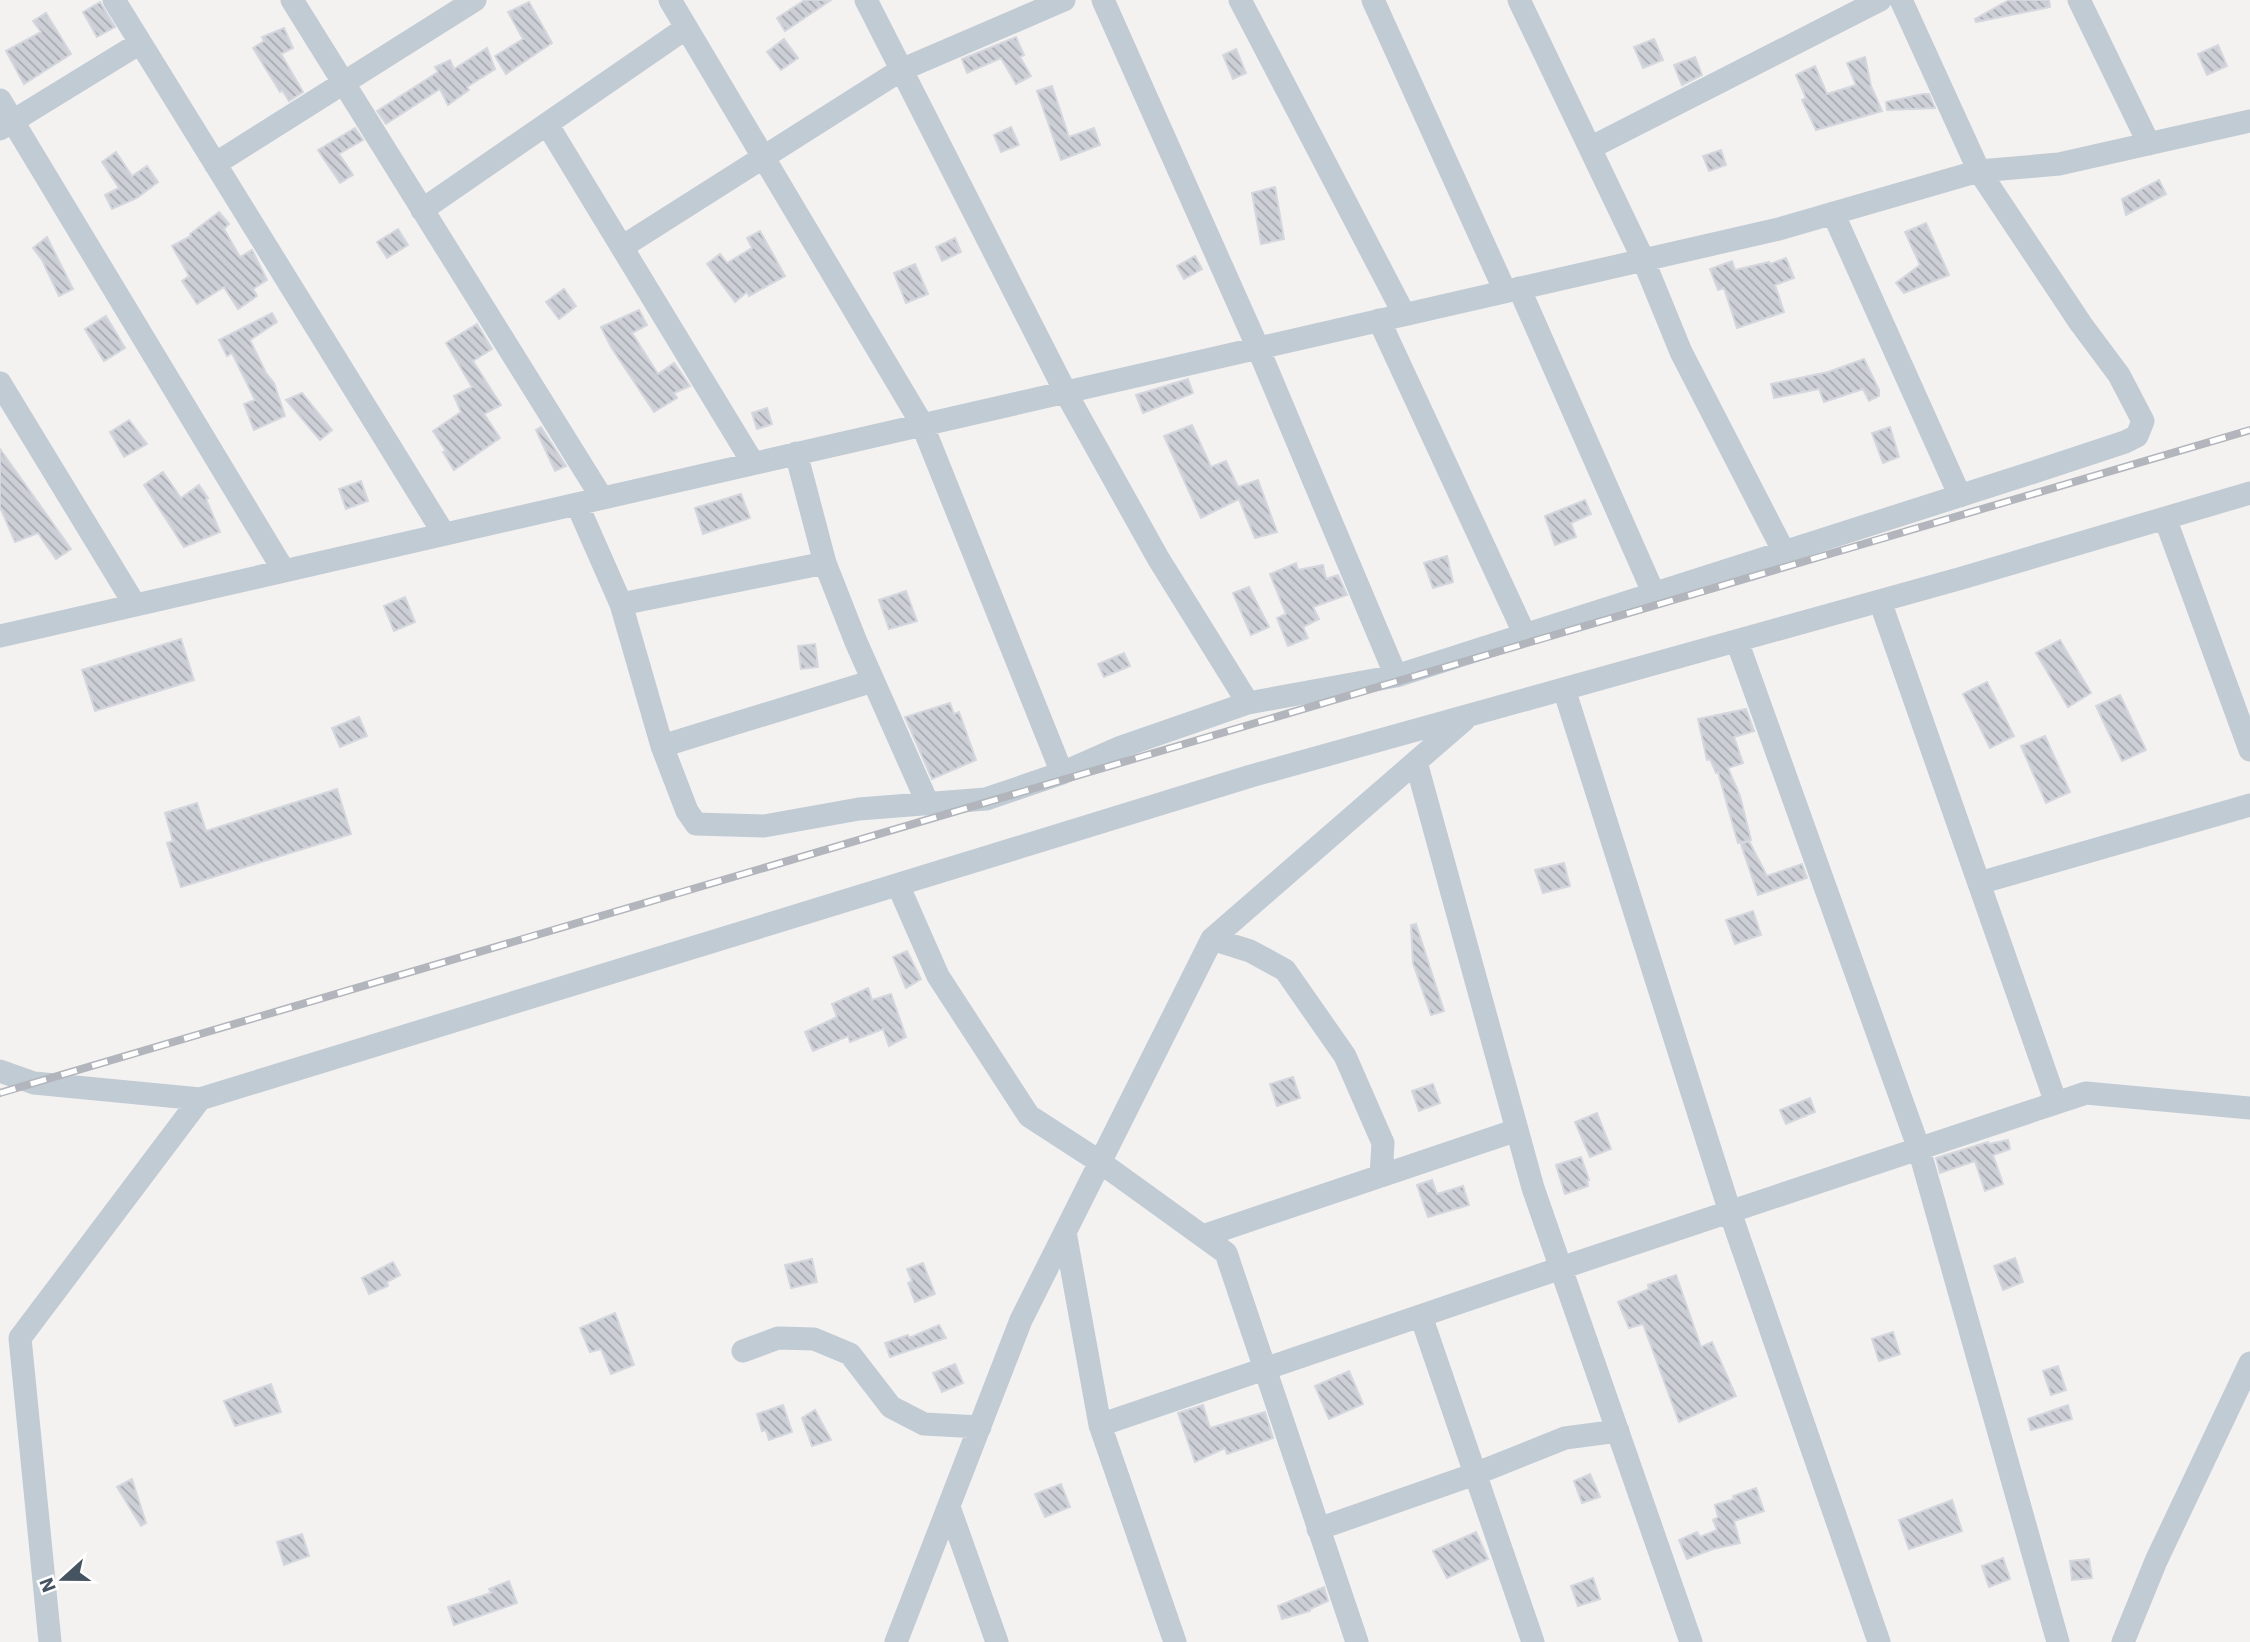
<svg xmlns="http://www.w3.org/2000/svg" width="2250" height="1642" font-family="'IBM Plex Sans',sans-serif">
<style>
.building{fill:url(#building-back-hatch);stroke:#d4d7dd;stroke-width:2}
.lines{fill:none;stroke-linecap:round;stroke-linejoin:round}
.minor{stroke:#c0cbd4;stroke-width:23}
.rail-casing{stroke:#b2b6bc;stroke-width:8}
.rail{stroke:#fff;stroke-width:5;stroke-dasharray:16;stroke-linecap:butt}
</style>
<defs>
<pattern id="building-back-hatch" width="6" height="6" patternUnits="userSpaceOnUse" patternTransform="scale(1.75)"><rect width="6" height="6" fill="#ccd0d6"/><path d="M-1 5l2 2M0 0l6 6M5-1l2 2" fill="none" stroke="#a7abb1"/></pattern>
</defs>
<rect width="100%" height="100%" fill="#f4f1f1"/>
<path class="building" d="M805,0h26l-46,31 -8,-13z
M2009,0h40l1,7 -74,15 -1,-3z
M100,2l15,25 -18,10 -14,-25z
M529,2l23,41 -46,31 -11,-18 28,-17 -15,-27z
M46,13l25,41 -47,30 -18,-33 35,-19 -8,-11z
M284,28l9,20 -12,6 22,38 -14,9 -7,-11 -2,2 -27,-44 11,-7 -2,-4z
M1016,37l8,18 -4,2 11,19 -15,8 -15,-26 -34,15 -5,-14z
M784,39l14,19 -17,12 -14,-18z
M1654,39l9,21 -20,8 -9,-21z
M2218,45l9,21 -20,9 -9,-21z
M487,48l8,21 -28,18 2,3 -21,15 -8,-16 -54,35 -9,-13 61,-39 -3,-5 15,-7 4,9z
M1236,49l10,24 -13,6 -10,-24z
M1695,57l7,18 -20,10 -8,-20z
M1865,57l6,29 11,25 -66,19 -14,-30 4,-2 -10,-23 19,-9 12,28 29,-9 -9,-22z
M1052,86l17,51 25,-9 6,17 -39,15 -24,-69z
M1923,94h6l6,14 -48,2 -1,-8z
M1011,127l8,18 -18,7 -7,-17z
M355,128l8,12 -24,14 14,21 -13,8 -22,-33z
M1721,150l5,15 -17,6 -6,-15z
M116,152l16,24 15,-10 11,16 -21,16 -25,11 -7,-14 14,-7 -17,-26z
M2159,180l7,14 -40,21 -4,-16z
M1275,187l9,52 -23,5 -9,-51z
M219,212l10,12 -5,5 16,28 12,-7 15,30 -14,9 4,7 -19,13 -14,-22 -27,17 -15,-23 7,-5 -17,-30 19,-10 -1,-2z
M1926,223l23,52 -45,18 -8,-10 24,-18 -15,-33z
M398,229l10,16 -21,13 -10,-16z
M760,231l25,45 -36,20 -2,-4 -12,10 -28,-38 13,-10 7,9 25,-15 -5,-10z
M47,237l26,52 -14,7 -17,-36 -9,-12z
M955,238l6,14 -19,9 -6,-14z
M1195,256l7,13 -18,10 -7,-13z
M1786,258l8,20 -19,7 9,27 -47,16 -13,-40 -6,2 -8,-21 22,-8 3,9 34,-8 1,2z
M915,264l13,30 -22,9 -12,-30z
M564,289l12,17 -17,13 -13,-17z
M639,310l8,15 -15,8 26,41 16,-11 16,23 -16,7 3,5 -23,14 -43,-65 -10,-20z
M272,313l5,9 -27,18 16,33 8,10 11,33 -31,14 -10,-26 11,-4 -23,-47 -5,3 -8,-16z
M106,316l19,32 -21,13 -19,-32z
M477,324l15,25 -19,12 28,44 -17,9 16,24 -46,32 -11,-18 3,-1 -13,-20 28,-19 -7,-16 18,-9 -26,-44z
M1864,359l15,31v6l-10,5 -6,-12 -39,13 -5,-13 -45,9 -3,-14 57,-12z
M1188,379l5,14 -50,20 -7,-18z
M302,393l30,37 -12,10 -34,-40z
M767,408l5,16 -15,5 -5,-16z
M129,420l18,24 -23,13 -14,-25z
M1192,425l19,42 15,-6 12,26 20,-7 19,52 -22,6 -16,-39 -38,19 -37,-82z
M541,427l25,39 -11,5 -19,-41z
M1890,427l9,30 -16,6 -11,-30z
M0,449l71,100 -15,10 -18,-26 -23,9 -15,-35z
M163,472l18,26 18,-13 9,13 -2,1 14,33 -36,15 -40,-62z
M361,481l7,20 -22,8 -7,-20z
M741,494l9,24 -47,16 -8,-26z
M1585,500l6,14 -20,9 5,14 -21,8 -10,-29z
M1447,556l6,26 -20,6 -9,-25z
M1296,563l2,7 25,-5 3,14 12,-4 9,20 -34,12 6,12 -16,8 5,11 -20,8 -11,-28 9,-4 -16,-40z
M1249,587l20,40 -18,8 -18,-42z
M906,591l11,30 -28,8 -10,-29z
M405,597l10,25 -21,9 -10,-25z
M181,639l13,41 -99,31 -13,-41z
M2060,640l31,53 -23,14 -32,-54z
M815,644l3,23 -17,2 -3,-23z
M1124,653l6,13 -26,11 -6,-13z
M1987,682l27,54 -24,12 -27,-54z
M2120,695l26,55 -24,11 -26,-55z
M950,703l4,11 5,-2 17,48 -44,19 -27,-62z
M1746,709l8,22 -20,6 9,26 -15,5 12,28 11,44 -13,3 -20,-71 -2,1 -6,-14 -3,1 -9,-41z
M359,717l8,19 -27,11 -8,-19z
M2045,736l25,56 -24,11 -25,-57z
M337,789l14,45 -170,53 -14,-44 6,-2 -8,-28 32,-10 9,28z
M1749,841l18,35 35,-12 5,14 -49,17 -17,-51z
M1564,863l6,23 -27,7 -8,-23z
M1753,911l8,24 -26,9 -9,-24z
M1416,924l28,87 -13,4 -18,-52 -2,-38z
M907,951l14,28 -15,9 -13,-31z
M868,988l4,12 19,-6 15,43 -17,9 -6,-17 -33,13 -2,-6 -35,15 -8,-19 32,-15 -5,-13z
M1293,1077l7,21 -23,8 -7,-22z
M1433,1084l7,19 -21,8 -7,-20z
M1810,1098l5,14 -29,12 -6,-14z
M1597,1113l14,36 -21,8 -15,-35z
M2008,1140l2,9 -17,6 10,29 -18,7 -10,-30 -35,12 -4,-15 52,-16 1,2z
M1581,1157l8,23h-2l1,6 -23,8 -9,-29z
M1432,1180l5,14 26,-8 6,19 -41,12 -11,-32z
M2015,1258l8,24 -20,8 -9,-24z
M812,1259l5,23 -26,6 -6,-23z
M393,1262l7,13 -13,7 1,4 -19,8 -7,-16z
M923,1263l12,31 -20,8 -7,-19 4,-2 -5,-12z
M1676,1275l25,72 11,-5 24,54 -57,26 -36,-98 -14,4 -11,-26 31,-13 -1,-4z
M615,1313l19,52 -23,9 -10,-25 -11,3 -10,-24z
M939,1325l7,13 -56,19 -5,-14 23,-8 1,3z
M1893,1332l7,22 -21,7 -7,-22z
M955,1364l8,19 -21,9 -9,-19z
M2058,1366l8,24 -15,5 -8,-24z
M1349,1371l14,33 -34,15 -14,-33z
M271,1384l10,28 -46,14 -11,-25z
M783,1405l9,27 -23,8 -3,-10 -4,1 -5,-17z
M1203,1405l7,23 55,-16 8,26 -46,16 -2,-6 -30,14 -17,-49z
M2068,1405l4,14 -41,11 -3,-11z
M815,1410l16,30 -19,6 -10,-28z
M1590,1474l10,23 -18,6 -8,-22z
M132,1479l14,44 -5,3 -24,-39z
M1061,1484l9,23 -25,10 -10,-23z
M1756,1488l8,23 -30,10 6,22 -27,6 -26,10 -8,-19 18,-8 3,5 17,-7 -4,-10 5,-3 -3,-12 19,-6 -1,-3z
M1952,1500l10,31 -53,18 -10,-29z
M1476,1532l12,27 -41,19 -14,-27z
M302,1534l7,22 -25,9 -7,-23z
M2003,1558l7,21 -21,8 -7,-21z
M2089,1559l3,19 -20,2 -2,-19z
M1593,1578l7,21 -22,7 -7,-20z
M509,1581l8,22 -63,22 -6,-18 43,-14 -2,-4z
M1324,1587l4,14 -18,8v2l-28,8 -4,-13z"/>
<g class="lines">
<path class="minor" d="M114,0l330,534
M292,0l310,498
M670,0l252,424 140,349
M866,0l200,393 92,165 90,145
M1103,0l155,348 138,328
M1240,0l164,314
M1373,0l132,291
M1519,0l124,259 38,93 103,200
M2079,0l70,144
M0,100l284,471
M547,124l206,339
M0,129l140,-86
M1590,148l290,-148
M215,164l260,-164
M422,210l264,-182
M1833,213l127,283
M622,247l279,-177 163,-70
M1519,288l135,306
M1379,320l146,315
M0,383l135,222
M577,504l44,100 41,142 25,65 9,13 68,2 95,-17 127,-10 76,-26 59,-26 127,-44 148,-27 635,-203 94,-31 12,-6 6,-15 -24,-46 -38,-51 -102,-153 -78,-171
M2165,518l85,232
M825,563l31,79 72,162
M1880,601l176,502
M621,604l204,-41 -29,-110
M0,636l1779,-407 200,-58 80,-7 191,-43
M1737,641l182,508 139,493
M1564,689l166,523 149,430
M662,746l211,-65
M1416,762l117,426 158,454
M1979,883l271,-78
M898,885l40,91 91,140 71,46 126,91 131,389
M1212,939l38,12 35,19 60,86 38,87 -2,33
M0,1071l34,12 166,16 1051,-323 711,-198 288,-85
M1065,1232l35,193 75,217
M1203,1236l314,-106
M1421,1316l112,326
M743,1351l35,-13 36,1 36,15 41,53 33,17 56,3
M1100,1425l461,-157 525,-175 164,15
M949,1507l48,135
M1318,1529l157,-55 90,-36 53,-7
M50,1642l-30,-304 180,-239
M896,1642l125,-322 191,-381 252,-219
M2123,1642l33,-81 94,-198"/>
<defs>
<path id="rail" d="M0,1093l2250,-663"/>
</defs>
<use href="#rail" class="rail-casing"/>
<use href="#rail" class="rail"/>
</g>
<g transform="translate(63 1579) rotate(249)" stroke="#ffffff" stroke-width="5" paint-order="stroke">
<path d="M0-5L12 26L0 18L-12 26Z" fill="#465461"/>
<text y="-10" font-size="19" font-weight="bold" text-anchor="middle" fill="#465461">N</text>
</g>
</svg>
